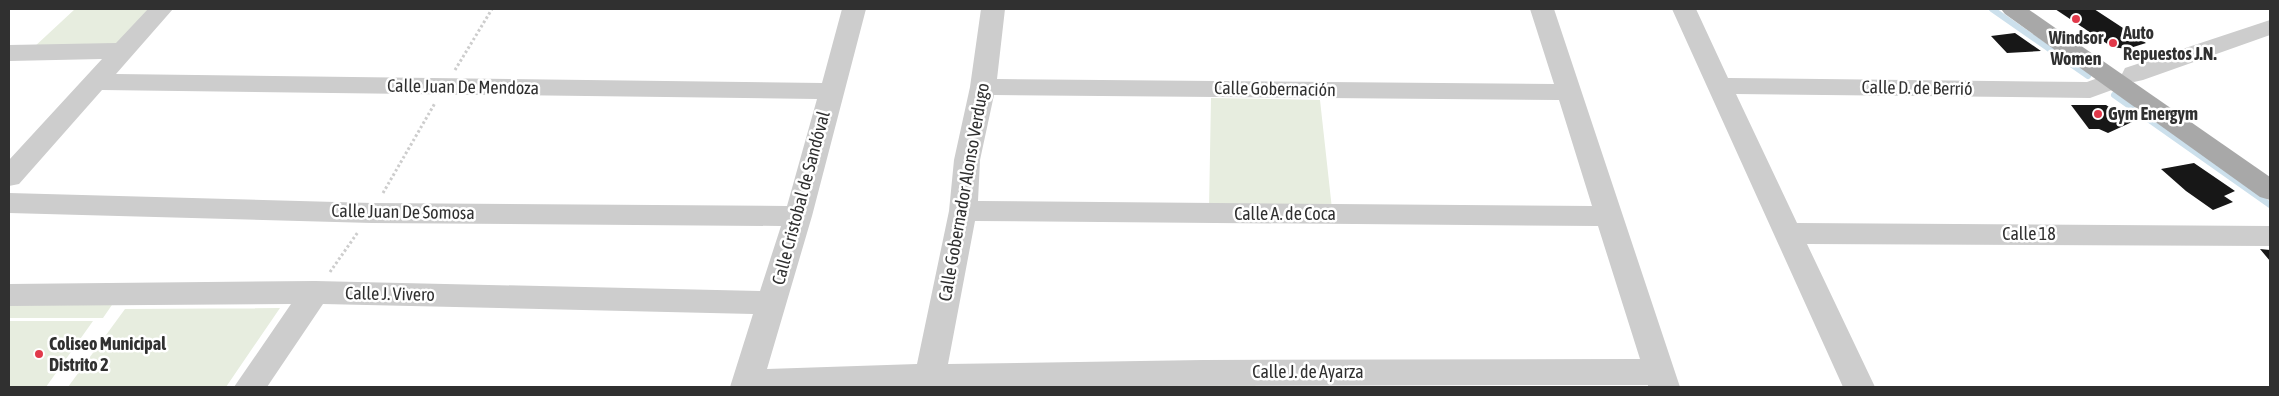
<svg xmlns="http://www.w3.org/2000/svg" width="2279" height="396" font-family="'Asap Condensed',sans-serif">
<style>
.green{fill:#e7eddf}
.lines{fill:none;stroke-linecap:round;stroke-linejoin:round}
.stream{stroke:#cce0ec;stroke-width:6}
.building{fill:#171717}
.path{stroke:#cdcdcd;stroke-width:3;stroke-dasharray:2.5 2.5;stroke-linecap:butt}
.minor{fill:#cdcdcd;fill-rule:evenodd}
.major{fill:#a8a8a8;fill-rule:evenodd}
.poi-dot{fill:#e1394a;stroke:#fff;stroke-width:2}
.labels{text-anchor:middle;stroke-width:5;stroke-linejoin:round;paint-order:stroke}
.poi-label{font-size:18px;font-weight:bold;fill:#303030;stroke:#fff;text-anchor:start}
.street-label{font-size:18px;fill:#303030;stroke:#fff}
</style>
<rect width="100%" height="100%" fill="#fff"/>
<path class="green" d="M75,9h76l-35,36 -83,3z
M1211,98l109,2 12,109h-123z
M116,299l-13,19h-94v-17z
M280,308l-54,79h-158l57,-78z
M9,321h84l-47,66h-37z
M1253,383l4,4h-247v-3z"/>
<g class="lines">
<path class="stream" d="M1992,9l96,67
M2114,95l156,110"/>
</g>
<path class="building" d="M2055,9h39l52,34 -19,6 -15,-2z
M2015,33l26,18 -34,2 -16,-17z
M2071,105h35l26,17 -24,11 -9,-4h-10z
M2194,163l41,28 -11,5 9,6 -20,8 -27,-19 -25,-22z
M2260,249l10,1v11z"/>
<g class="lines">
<path class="path" d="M455,70l37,-61
M383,193l52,-90
M330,272l28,-40"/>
<path class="minor" d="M148,9h25l-57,65 706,9 20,-74h24l-54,207 -45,153 150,-5 32,-153 5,-51 16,-73 11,-78h24l-8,70 557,5 -24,-75h24l126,378h-32v-2h-104l-814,2 23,-73 -430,-10 -56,83h-33l57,-83 -282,2v-22l306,-3 445,10 21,-65 -409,-3 -363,-10v-20l363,10 415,3 30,-107 -715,-9 -83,94 -10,2v-26l93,-101 -93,2v-16l107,-2zM994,95l565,5 33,106 -614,-5 2,-41zM975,221l623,5 42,133 -437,1 -255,4z
M1672,9h24l32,69 359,4 27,-10 8,2 3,-6 145,-48v15l-127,45 -9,2 -8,-2 -3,6 -33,12 -354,-4 61,129 473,3v20l-463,-2 68,143h-32z"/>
<path class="major" d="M2001,9h27l242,168v23l-10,-3 -255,-183z"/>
</g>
<g class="poi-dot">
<circle cx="2076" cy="19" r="5"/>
<circle cx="2113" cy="43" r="5"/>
<circle cx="2098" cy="114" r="5"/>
<circle cx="39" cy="354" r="5"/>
</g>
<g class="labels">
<g class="poi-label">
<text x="2123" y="39">Auto<tspan x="2123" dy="21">Repuestos J.N.</tspan></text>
<text x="2076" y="44" text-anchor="middle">Windsor<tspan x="2076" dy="21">Women</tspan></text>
<text x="2108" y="120">Gym Energym</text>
<text x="49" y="350">Coliseo Municipal<tspan x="49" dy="21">Distrito 2</tspan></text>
</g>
<g class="street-label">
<text transform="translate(463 87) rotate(1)" y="6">Calle Juan De Mendoza</text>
<text transform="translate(1917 88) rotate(1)" y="6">Calle D. de Berrió</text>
<text transform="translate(1275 89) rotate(1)" y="6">Calle Gobernación</text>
<text transform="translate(964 192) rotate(-80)" y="6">Calle Gobernador Alonso Verdugo</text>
<text transform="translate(801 198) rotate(-75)" y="6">Calle Cristobal de Sandóval</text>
<text transform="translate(403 212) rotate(1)" y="6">Calle Juan De Somosa</text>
<text x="1285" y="220">Calle A. de Coca</text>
<text x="2029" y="240">Calle 18</text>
<text transform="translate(390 294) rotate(1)" y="6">Calle J. Vivero</text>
<text x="1308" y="378">Calle J. de Ayarza</text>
</g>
</g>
<rect width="2279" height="396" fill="none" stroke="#303030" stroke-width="20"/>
</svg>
